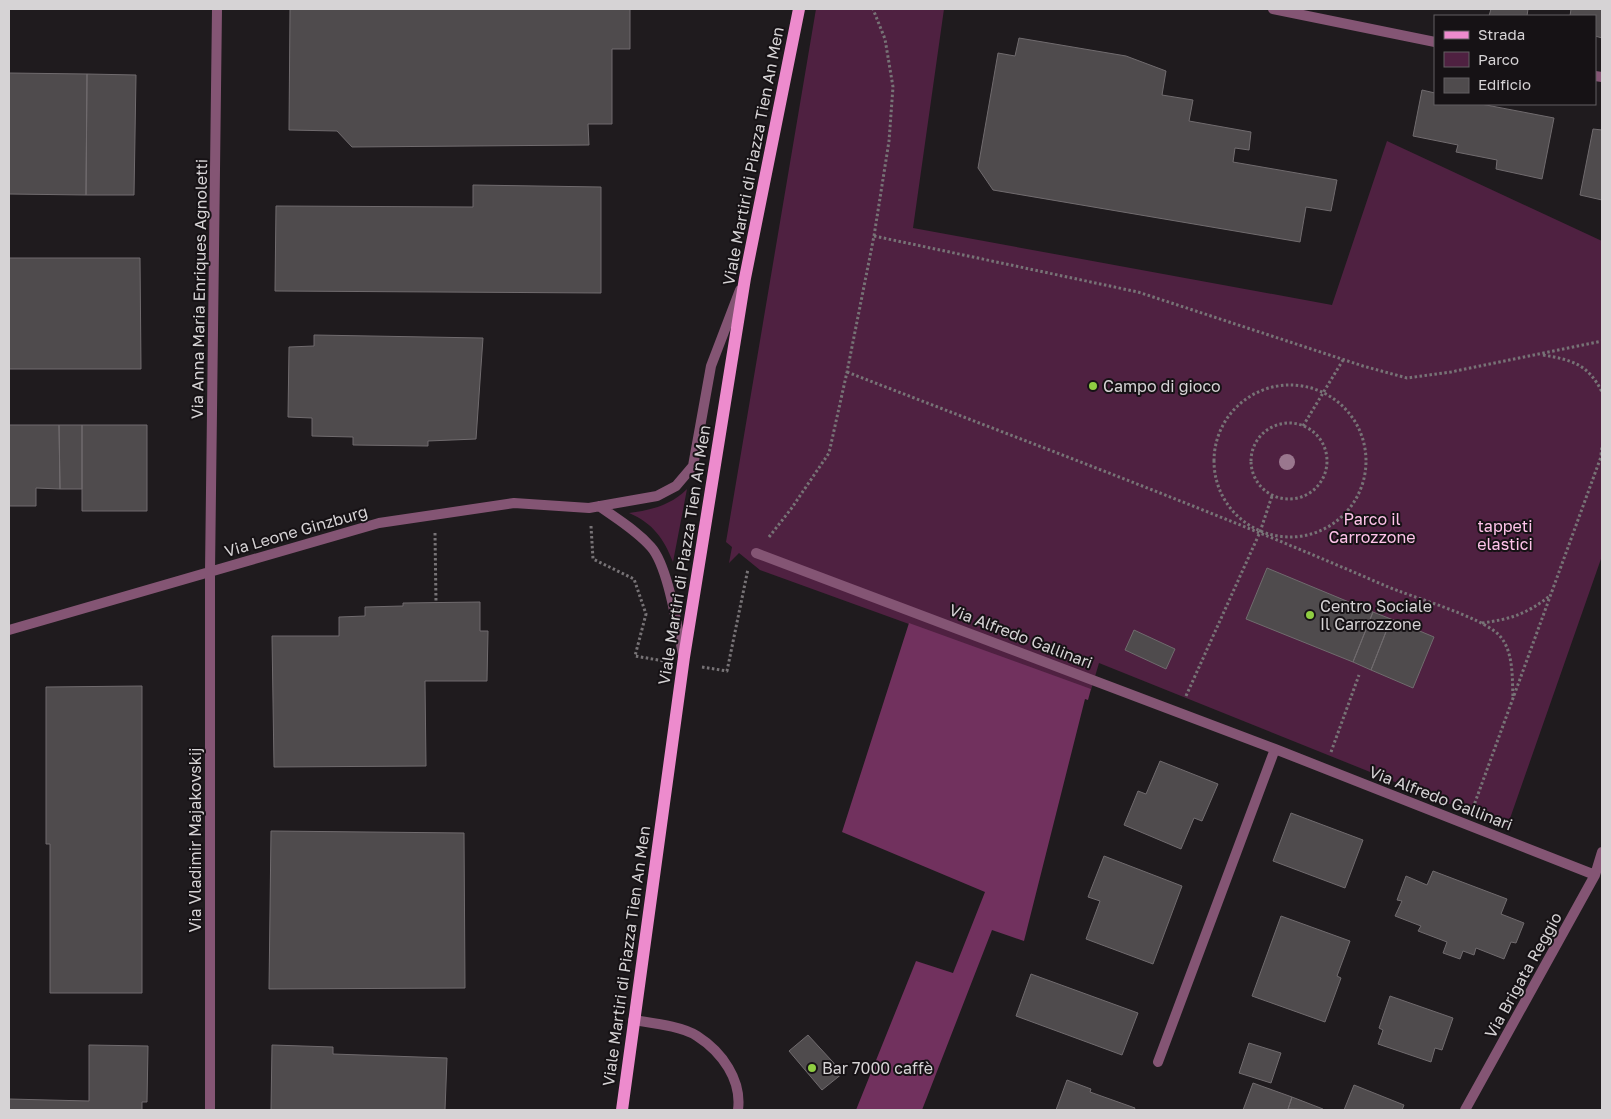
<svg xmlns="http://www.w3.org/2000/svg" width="1611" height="1119" font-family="'Golos Text',sans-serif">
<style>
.green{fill:#4f2141}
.forest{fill:#71315e}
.building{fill:#4f4b4d;stroke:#706b6e}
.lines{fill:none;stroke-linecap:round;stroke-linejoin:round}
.path{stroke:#777376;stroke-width:3;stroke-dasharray:2.5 2.5;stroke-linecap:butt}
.lane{stroke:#845574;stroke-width:10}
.street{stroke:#845574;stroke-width:10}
.primary{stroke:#ed8bcd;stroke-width:12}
.tree{fill:#9a778e}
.poi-dot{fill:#8fcd42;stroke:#161215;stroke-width:2}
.labels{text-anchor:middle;stroke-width:4;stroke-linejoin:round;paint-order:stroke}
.street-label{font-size:16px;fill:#d6d3d5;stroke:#161215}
.poi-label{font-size:16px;fill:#d6d3d5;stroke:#161215;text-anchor:start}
.park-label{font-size:16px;fill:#fec3e9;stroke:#161215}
</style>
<rect width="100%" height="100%" fill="#1f1b1e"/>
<path class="green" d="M816,9h128l-31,219 419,77 55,-164 215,100v315l-95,271 -408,-164 -8,27 -331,-120 -21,-17 -10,10 3,-16 -6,-5z
M687,489l-14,73c-9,-23 -20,-39 -44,-49 23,-3 42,-8 58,-24z"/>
<path class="forest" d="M909,623l182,66 -3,11 -3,-1 -61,242 -32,-11 -70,180h-66l60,-149 37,12 32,-81 -143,-60z"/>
<path class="building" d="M290,9h340v40h-18v75h-24l1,21 -237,2 -15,-16 -48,-1z
M1491,9h37l-1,7h-38z
M1571,9h31v29l-7,-2v-20h-25z
M1019,38l107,18 40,15 -4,24 31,5 -4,21 62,11 -2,18 -14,-2 -2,14 104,18 -6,31 -25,-4 -6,35 -307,-52 -15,-22 20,-115 17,3z
M9,73l78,1 -1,121 -77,-1z
M87,74l49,1 -2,120h-48z
M1422,90l13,3v11h46l73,14 -12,61 -46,-10 1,-9 -41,-8 2,-7 -45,-9z
M1593,129l9,1v70l-22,-5z
M473,185l128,2v106l-326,-2 1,-85 197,1z
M9,258h131l1,111h-132z
M314,335l169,3 -7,101 -48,2v5l-75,-1v-8l-41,-1v-18l-24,-1 1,-70 25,-1z
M9,425h50l1,64 -24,-1v18h-27z
M59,425h23v64h-22z
M82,425h65v86h-65z
M1267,568l106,44 -20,50 -107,-43z
M480,602v29h8l-1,50h-62l1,85 -152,1 -2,-131h67v-19l26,-1v-9l38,-1v-3z
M1373,612l18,7 -20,51 -18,-8z
M1391,619l43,18 -21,51 -42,-18z
M1134,630l41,19 -9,20 -41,-19z
M142,686v307h-92v-149h-4v-157z
M1160,761l58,23 -16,37 -8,-3 -13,31 -57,-24 14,-34 8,3z
M1291,813l72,27 -18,48 -72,-27z
M271,831l193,2 1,155 -196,1z
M1104,856l78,30 -29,78 -67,-25 14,-38 -12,-4z
M1433,871l74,28 -6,15 23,9 -8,20 -5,-1 -7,17 -28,-11 -2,7 -11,-4 -3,8 -17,-6 4,-11 -29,-11 3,-5 -26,-10 7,-15 -5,-1 9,-24 21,9z
M1281,916l69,25 -13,35 4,2 -16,44 -73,-26z
M1031,974l107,39 -16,42 -106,-39z
M1390,996l63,22 -11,32 -7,-2 -4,14 -53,-18 5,-14 -4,-2z
M808,1035l35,38 -21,17 -33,-39z
M1249,1043l32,10 -10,30 -32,-10z
M89,1045l59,1 -1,56h-5v8h-133v-11l80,2z
M272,1045l61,2v7l114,4 -2,52h-174z
M1067,1080l24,9 -1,3 45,16 -1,2h-78z
M1253,1083l39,14 -4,12 2,1h-47z
M1354,1085l50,20 -2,5h-58z
M1292,1097l31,12v1l-35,-1z"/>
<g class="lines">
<path class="path" d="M874,236l264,56 225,74 44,12 44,-6 151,-31
M1543,355c29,5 45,9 59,37
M847,372c180,70 362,137 539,214 28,12 94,30 113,49 15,16 13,43 14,63
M1214 461a76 76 0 1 1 152 0a76 76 0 1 1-152 0Z
M1251 461a38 38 0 1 1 76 0a38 38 0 1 1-76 0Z
M1303,426l40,-66
M1601,455l1,-9
M591,526l2,33 41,20 12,35 -11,42 29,5
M435,533l1,70
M769,537l22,-28 38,-56 18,-81 27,-136 15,-95 4,-54 -8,-48 -12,-30
M1482,623c29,-4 45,-9 69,-28
M702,667l25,4 21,-102
M1186,696l74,-164 12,-36
M1331,752l28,-77
M1473,808l129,-354"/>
<path class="lane" d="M633,1020c18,3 49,6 64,16 25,16 45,44 41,74"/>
<path class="street" d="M1273,9l162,33
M1595,76l7,1
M599,506c18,13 37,24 52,41 17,19 26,80 32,107
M756,553l519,196 320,126
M9,630l370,-107 135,-20 75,5 68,-12 19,-10 17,-20 18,-100 29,-76
M1158,1062l117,-313
M210,1110v-539l7,-562
M1465,1110l130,-235 7,-23"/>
<path class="primary" d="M622,1110l62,-453 20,-124 41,-255 54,-269"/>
</g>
<circle class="tree" cx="1287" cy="462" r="8"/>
<g class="poi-dot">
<circle cx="1093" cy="386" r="5"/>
<circle cx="1310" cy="615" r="5"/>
<circle cx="812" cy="1068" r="5"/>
</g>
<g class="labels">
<g class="street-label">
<text transform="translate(753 156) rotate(-79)" y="6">Viale Martiri di Piazza Tien An Men</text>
<text transform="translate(199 289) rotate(-89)" y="6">Via Anna Maria Enriques Agnoletti</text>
<text transform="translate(296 531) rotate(-16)" y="6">Via Leone Ginzburg</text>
<text transform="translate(684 555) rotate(-81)" y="6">Viale Martiri di Piazza Tien An Men</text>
<text transform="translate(1021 636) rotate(21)" y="6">Via Alfredo Gallinari</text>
<text transform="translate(1441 798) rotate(21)" y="6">Via Alfredo Gallinari</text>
<text transform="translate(195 840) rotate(-90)" y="6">Via Vladimir Majakovskij</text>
<text transform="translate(626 956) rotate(-82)" y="6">Viale Martiri di Piazza Tien An Men</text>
<text transform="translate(1523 975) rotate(-61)" y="6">Via Brigata Reggio</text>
</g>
<g class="poi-label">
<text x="1103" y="392">Campo di gioco</text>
<text x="1320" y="612">Centro Sociale<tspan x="1320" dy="18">Il Carrozzone</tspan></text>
<text x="822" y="1074">Bar 7000 caffè</text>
</g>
<g class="park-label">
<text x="1372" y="525">Parco il<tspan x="1372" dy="18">Carrozzone</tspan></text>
<text x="1505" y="532">tappeti<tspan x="1505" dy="18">elastici</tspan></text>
</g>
</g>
<rect width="1611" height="1119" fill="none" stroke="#d6d3d5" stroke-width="20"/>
<rect x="1434" y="15" width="162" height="90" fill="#161215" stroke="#635f62"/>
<rect x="1444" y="31" width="25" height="8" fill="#ed8bcd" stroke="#635f62"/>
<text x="1478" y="40" font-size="15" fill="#d6d3d5">Strada</text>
<rect x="1444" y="52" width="25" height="15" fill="#4f2141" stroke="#635f62"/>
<text x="1478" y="65" font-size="15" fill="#d6d3d5">Parco</text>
<rect x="1444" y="78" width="25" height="15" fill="#4f4b4d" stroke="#635f62"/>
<text x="1478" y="90" font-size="15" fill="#d6d3d5">Edificio</text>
</svg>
